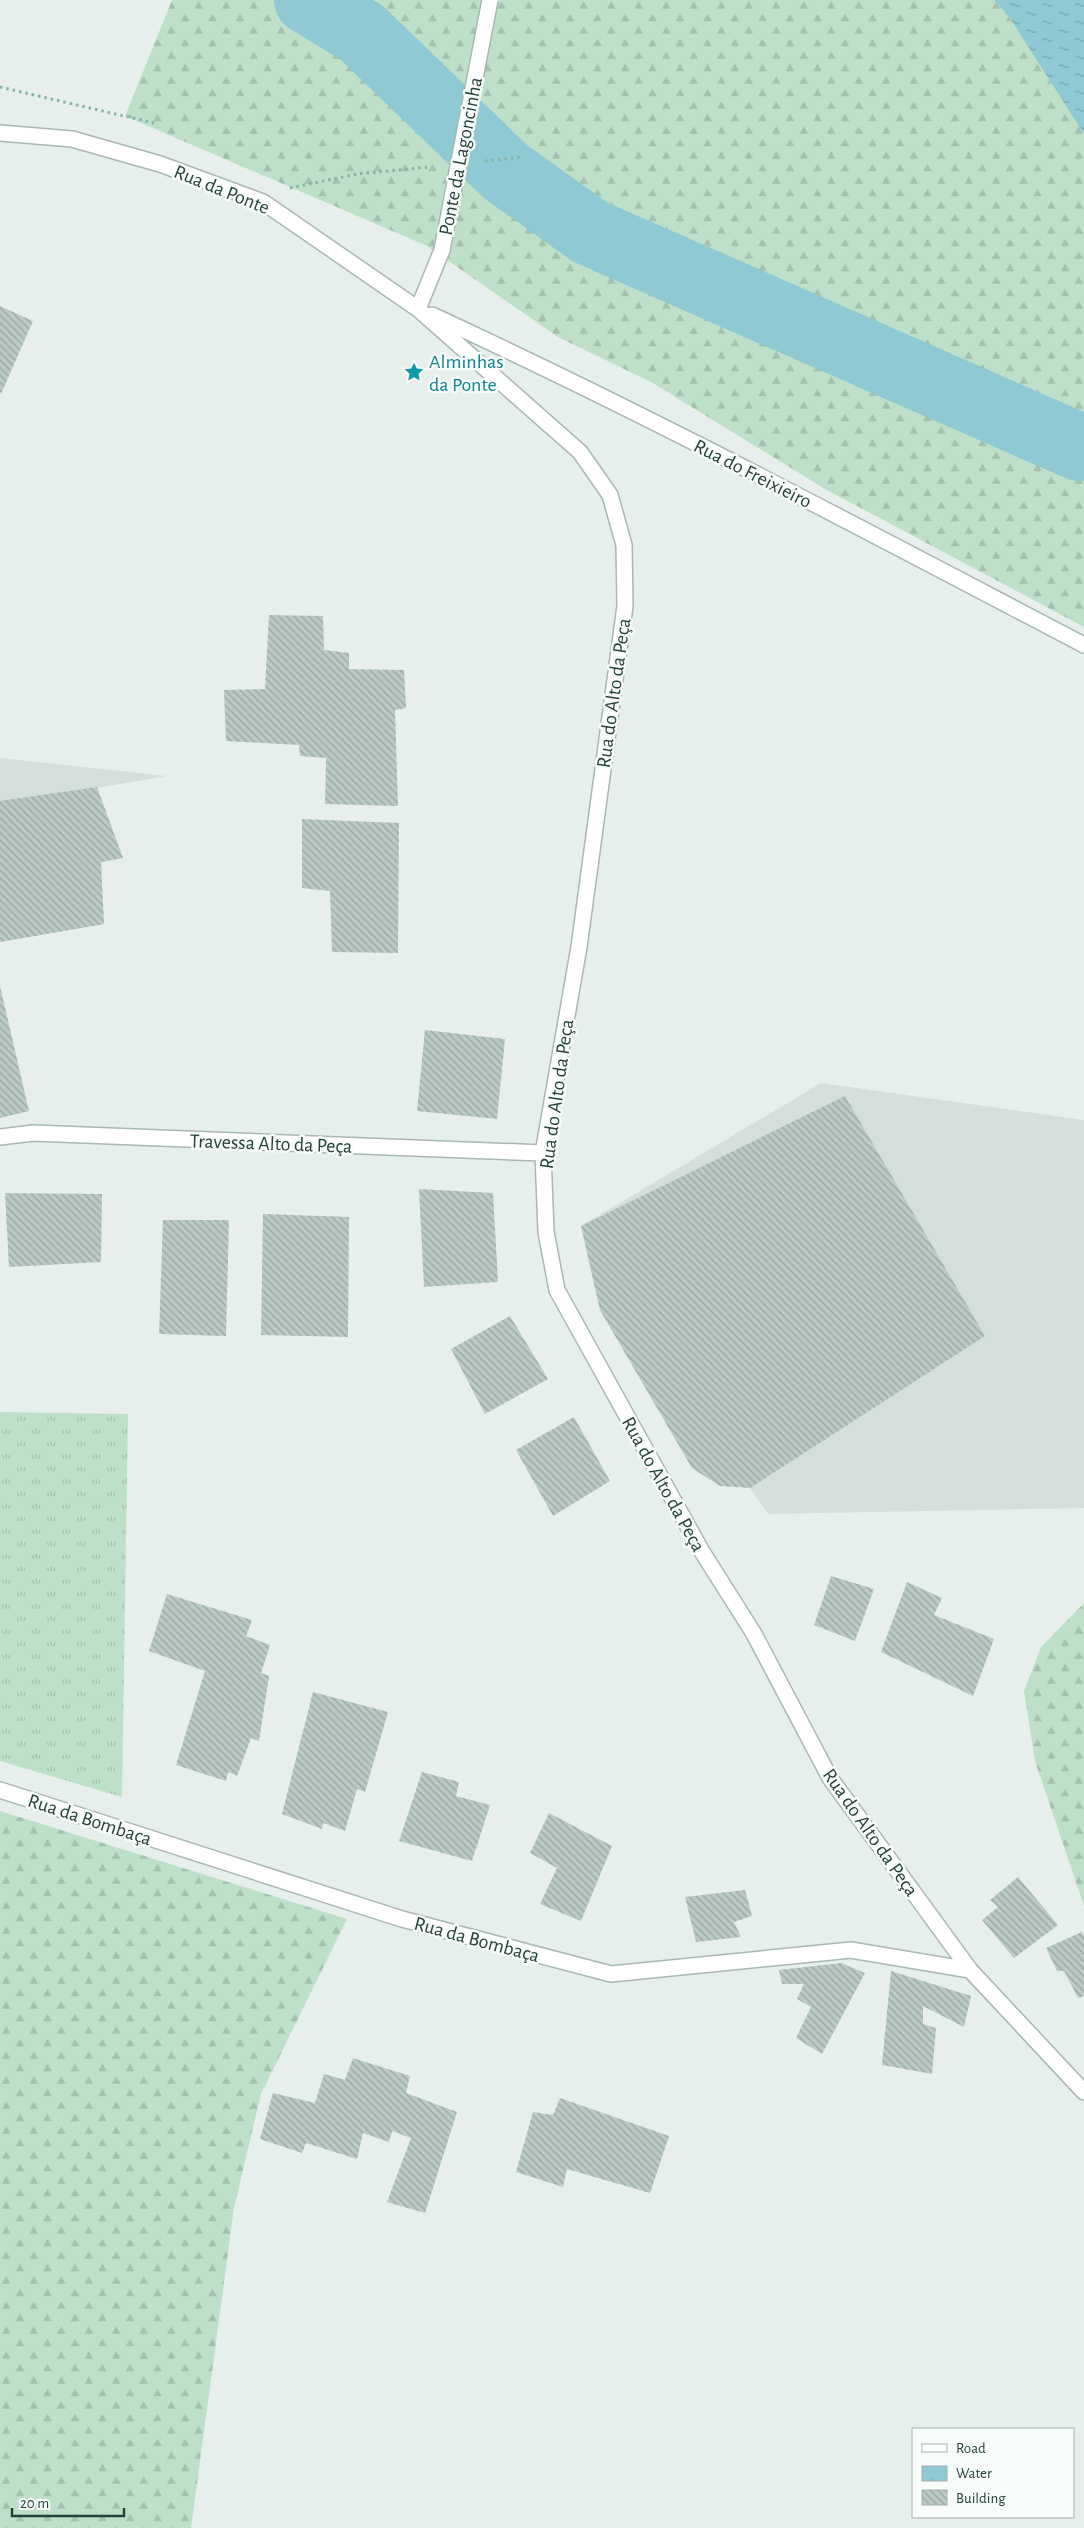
<svg xmlns="http://www.w3.org/2000/svg" width="1084" height="2528" font-family="'Alegreya Sans',sans-serif">
<style>
.built{fill:#d4dfda}
.grass{fill:url(#grass-tufts)}
.forest{fill:url(#forest-firs)}
.water{fill:url(#water-ripples)}
.lines{fill:none;stroke-linecap:round;stroke-linejoin:round}
.river{stroke:#8ec9d4;stroke-width:68}
.building{fill:url(#building-back-hatch)}
.minor-casing{stroke:#a8b8b2;stroke-width:18}
.path{stroke:#86b3a5;stroke-width:3;stroke-dasharray:2.5 4;stroke-linecap:butt}
.minor{stroke:#fff;stroke-width:15}
.minor-bridge-casing{stroke:#a8b8b2;stroke-width:18;stroke-linecap:butt}
.minor-bridge{stroke:#fff;stroke-width:15}
.labels{text-anchor:middle;stroke-width:5;stroke-linejoin:round;paint-order:stroke}
.street-label{font-size:20px;fill:#24423a;stroke:#f7fbf9}
.culture-label{font-size:20px;fill:#0d838f;stroke:#f7fbf9;text-anchor:start}
</style>
<defs>
<pattern id="grass-tufts" width="24" height="20" patternUnits="userSpaceOnUse" patternTransform="scale(1.25)"><rect width="24" height="20" fill="#bfe0c8"/><path d="M3 7l-1-3M5 7V3M7 7l1-3M15 17l-1-3M17 17v-4M19 17l1-3" fill="none" stroke="#a4c1ad"/></pattern>
<pattern id="forest-firs" width="22" height="20" patternUnits="userSpaceOnUse" patternTransform="scale(1.25)"><rect width="22" height="20" fill="#bfe0c8"/><path d="M5 1l3.5 6h-7zM16 11l3.5 6h-7z" fill="#a4c1ad"/></pattern>
<pattern id="water-ripples" width="26" height="14" patternUnits="userSpaceOnUse" patternTransform="scale(1.25)"><rect width="26" height="14" fill="#8ec9d4"/><path d="M2 4q2-2 4 0t4 0M15 11q2-2 4 0t4 0" fill="none" stroke="#74a5ad"/></pattern>
<pattern id="building-back-hatch" width="6" height="6" patternUnits="userSpaceOnUse" patternTransform="scale(1.25)"><rect width="6" height="6" fill="#bbcac4"/><path d="M-1 5l2 2M0 0l6 6M5-1l2 2" fill="none" stroke="#98a6a0"/></pattern>
</defs>
<rect width="100%" height="100%" fill="#e6efeb"/>
<path class="built" d="M0,758l167,18 -70,12 26,70 -22,4 3,62 -104,18z
M821,1083l263,37v388l-316,6 -18,-26 -58,-20 -92,-158 -19,-84z"/>
<path class="grass" d="M0,1412l128,2 -6,383 -122,-36z"/>
<path class="forest" d="M172,0h822l15,17 75,117v493l-259,-138 -174,-107 -93,-45 -131,-91 -302,-130z
M1084,1603v303l-49,-145 -11,-70 17,-44z
M0,1811l347,108 -86,175 -27,114 -43,320h-191z"/>
<path class="water" d="M994,0h90v134l-75,-117z"/>
<g class="lines">
<path class="river" d="M308,0l54,33 144,139 84,60 489,215 5,-1"/>
</g>
<path class="building" d="M0,306l33,15 -32,73 -1,-1z
M269,615l54,1 1,34 25,3v16l55,1 2,38 -11,2 3,96 -73,-2 1,-46 -26,-2 -1,-11 -73,-4 -2,-51 41,-1z
M97,787l26,71 -22,4 3,62 -104,18v-141z
M302,819l97,4 -1,130 -66,-1 -2,-61 -28,-3z
M0,986l29,125 -29,7z
M425,1030l80,9 -8,80 -80,-8z
M845,1096l140,240 -235,152 -30,-2 -28,-18 -92,-158 -19,-84z
M419,1189l74,4 5,89 -74,5z
M5,1193l97,1 -1,68 -92,5z
M263,1214l86,3 -1,120 -87,-2z
M163,1220h66l-3,116 -67,-2z
M510,1316l38,63 -63,35 -34,-65z
M574,1417l36,64 -57,35 -37,-66z
M831,1576l43,13 -19,52 -41,-16z
M907,1582l35,16 -8,17 60,24 -21,57 -92,-44z
M167,1594l85,26 -6,16 24,9 -9,28 8,3 -10,65 -8,-3 -14,38 -9,-4 -2,9 -50,-16 29,-94 -56,-20z
M313,1692l75,20 -23,80 -8,-3 -12,42 -22,-8 -1,6 -40,-15z
M422,1772l37,10 -3,14 34,9 -18,56 -73,-20z
M549,1813l63,33 -31,75 -41,-17 17,-36 -27,-15z
M1018,1877l40,48 -44,33 -32,-38 16,-13 -8,-7z
M745,1890l7,26 -18,6 7,15 -45,5 -11,-45z
M1082,1932l2,4v60l-6,2 -14,-27h-7l-11,-23z
M841,1963l24,10 -43,81 -26,-16 15,-31 -14,-8 7,-15h-22l-3,-14z
M891,1971l80,25 -7,31 -41,-21v18l13,4 -4,46 -50,-9z
M353,2058l57,18 -4,17 51,19 -32,101 -38,-11 24,-64 -19,-7 -3,11 -26,-9 -6,26 -51,-16 -4,10 -42,-14 13,-46 42,10 9,-29 21,6z
M560,2098l109,38 -19,57 -83,-24 -4,18 -47,-15 17,-60 20,3z"/>
<g class="lines">
<defs>
<path id="minor" d="M0,133l72,6 88,25 103,38 155,107 162,143 30,43 14,50 1,61 -46,341 -36,206 3,79 11,58 144,260 53,84 76,144 140,192 114,122
M418,309l24,-59
M432,315c221,102 436,217 652,330
M0,1137l33,-4 510,20
M0,1790l402,129 209,55 240,-24 119,20"/>
</defs>
<use href="#minor" class="minor-casing"/>
<path class="path" d="M0,87l154,36
M485,161l38,-4
M290,188l67,-14 72,-7"/>
<use href="#minor" class="minor"/>
<defs>
<path id="minor-bridge" d="M442,250l48,-250"/>
</defs>
<use href="#minor-bridge" class="minor-bridge-casing"/>
<use href="#minor-bridge" class="minor-bridge"/>
</g>
<defs>
<symbol id="sight-bare" viewBox="-9 -9 18 18"><path d="M0-6L1.8-2.2L6-1.7L2.9 1.2L3.7 5.4L0 3.3L-3.7 5.4L-2.9 1.2L-6-1.7L-1.8-2.2Z" fill="#0f9aa8" stroke="#f7fbf9" stroke-width="2.5" paint-order="stroke"/></symbol>
</defs>
<g fill-rule="evenodd">
<use href="#sight-bare" x="400" y="358" width="28" height="28"/>
</g>
<g class="labels">
<g class="street-label">
<text transform="translate(460 156) rotate(-79)" y="7">Ponte da Lagoncinha</text>
<text transform="translate(222 189) rotate(22)" y="7">Rua da Ponte</text>
<text transform="translate(753 473) rotate(27)" y="7">Rua do Freixieiro</text>
<text transform="translate(613 693) rotate(-82)" y="7">Rua do Alto da Peça</text>
<text transform="translate(556 1094) rotate(-82)" y="7">Rua do Alto da Peça</text>
<text transform="translate(271 1143) rotate(2)" y="7">Travessa Alto da Peça</text>
<text transform="translate(664 1484) rotate(61)" y="7">Rua do Alto da Peça</text>
<text transform="translate(90 1819) rotate(18)" y="7">Rua da Bombaça</text>
<text transform="translate(871 1832) rotate(55)" y="7">Rua do Alto da Peça</text>
<text transform="translate(477 1939) rotate(15)" y="7">Rua da Bombaça</text>
</g>
<g class="culture-label">
<text x="429" y="368">Alminhas<tspan x="429" dy="23">da Ponte</tspan></text>
</g>
</g>
<rect x="912" y="2428" width="162" height="90" fill="#f7fbf9" stroke="#a3b1ad"/>
<rect x="922" y="2444" width="25" height="8" fill="#ffffff" stroke="#a3b1ad"/>
<text x="956" y="2453" font-size="15" fill="#24423a">Road</text>
<rect x="922" y="2466" width="25" height="15" fill="url(#water-ripples)" stroke="#a3b1ad"/>
<text x="956" y="2478" font-size="15" fill="#24423a">Water</text>
<rect x="922" y="2490" width="25" height="15" fill="url(#building-back-hatch)" stroke="#a3b1ad"/>
<text x="956" y="2503" font-size="15" fill="#24423a">Building</text>
<path d="M12 2508v8h112v-8" fill="none" stroke="#24423a" stroke-width="2.5"/>
<text x="20" y="2508" font-size="15" fill="#24423a" stroke="#f7fbf9" stroke-width="4" paint-order="stroke">20 m</text>
</svg>
